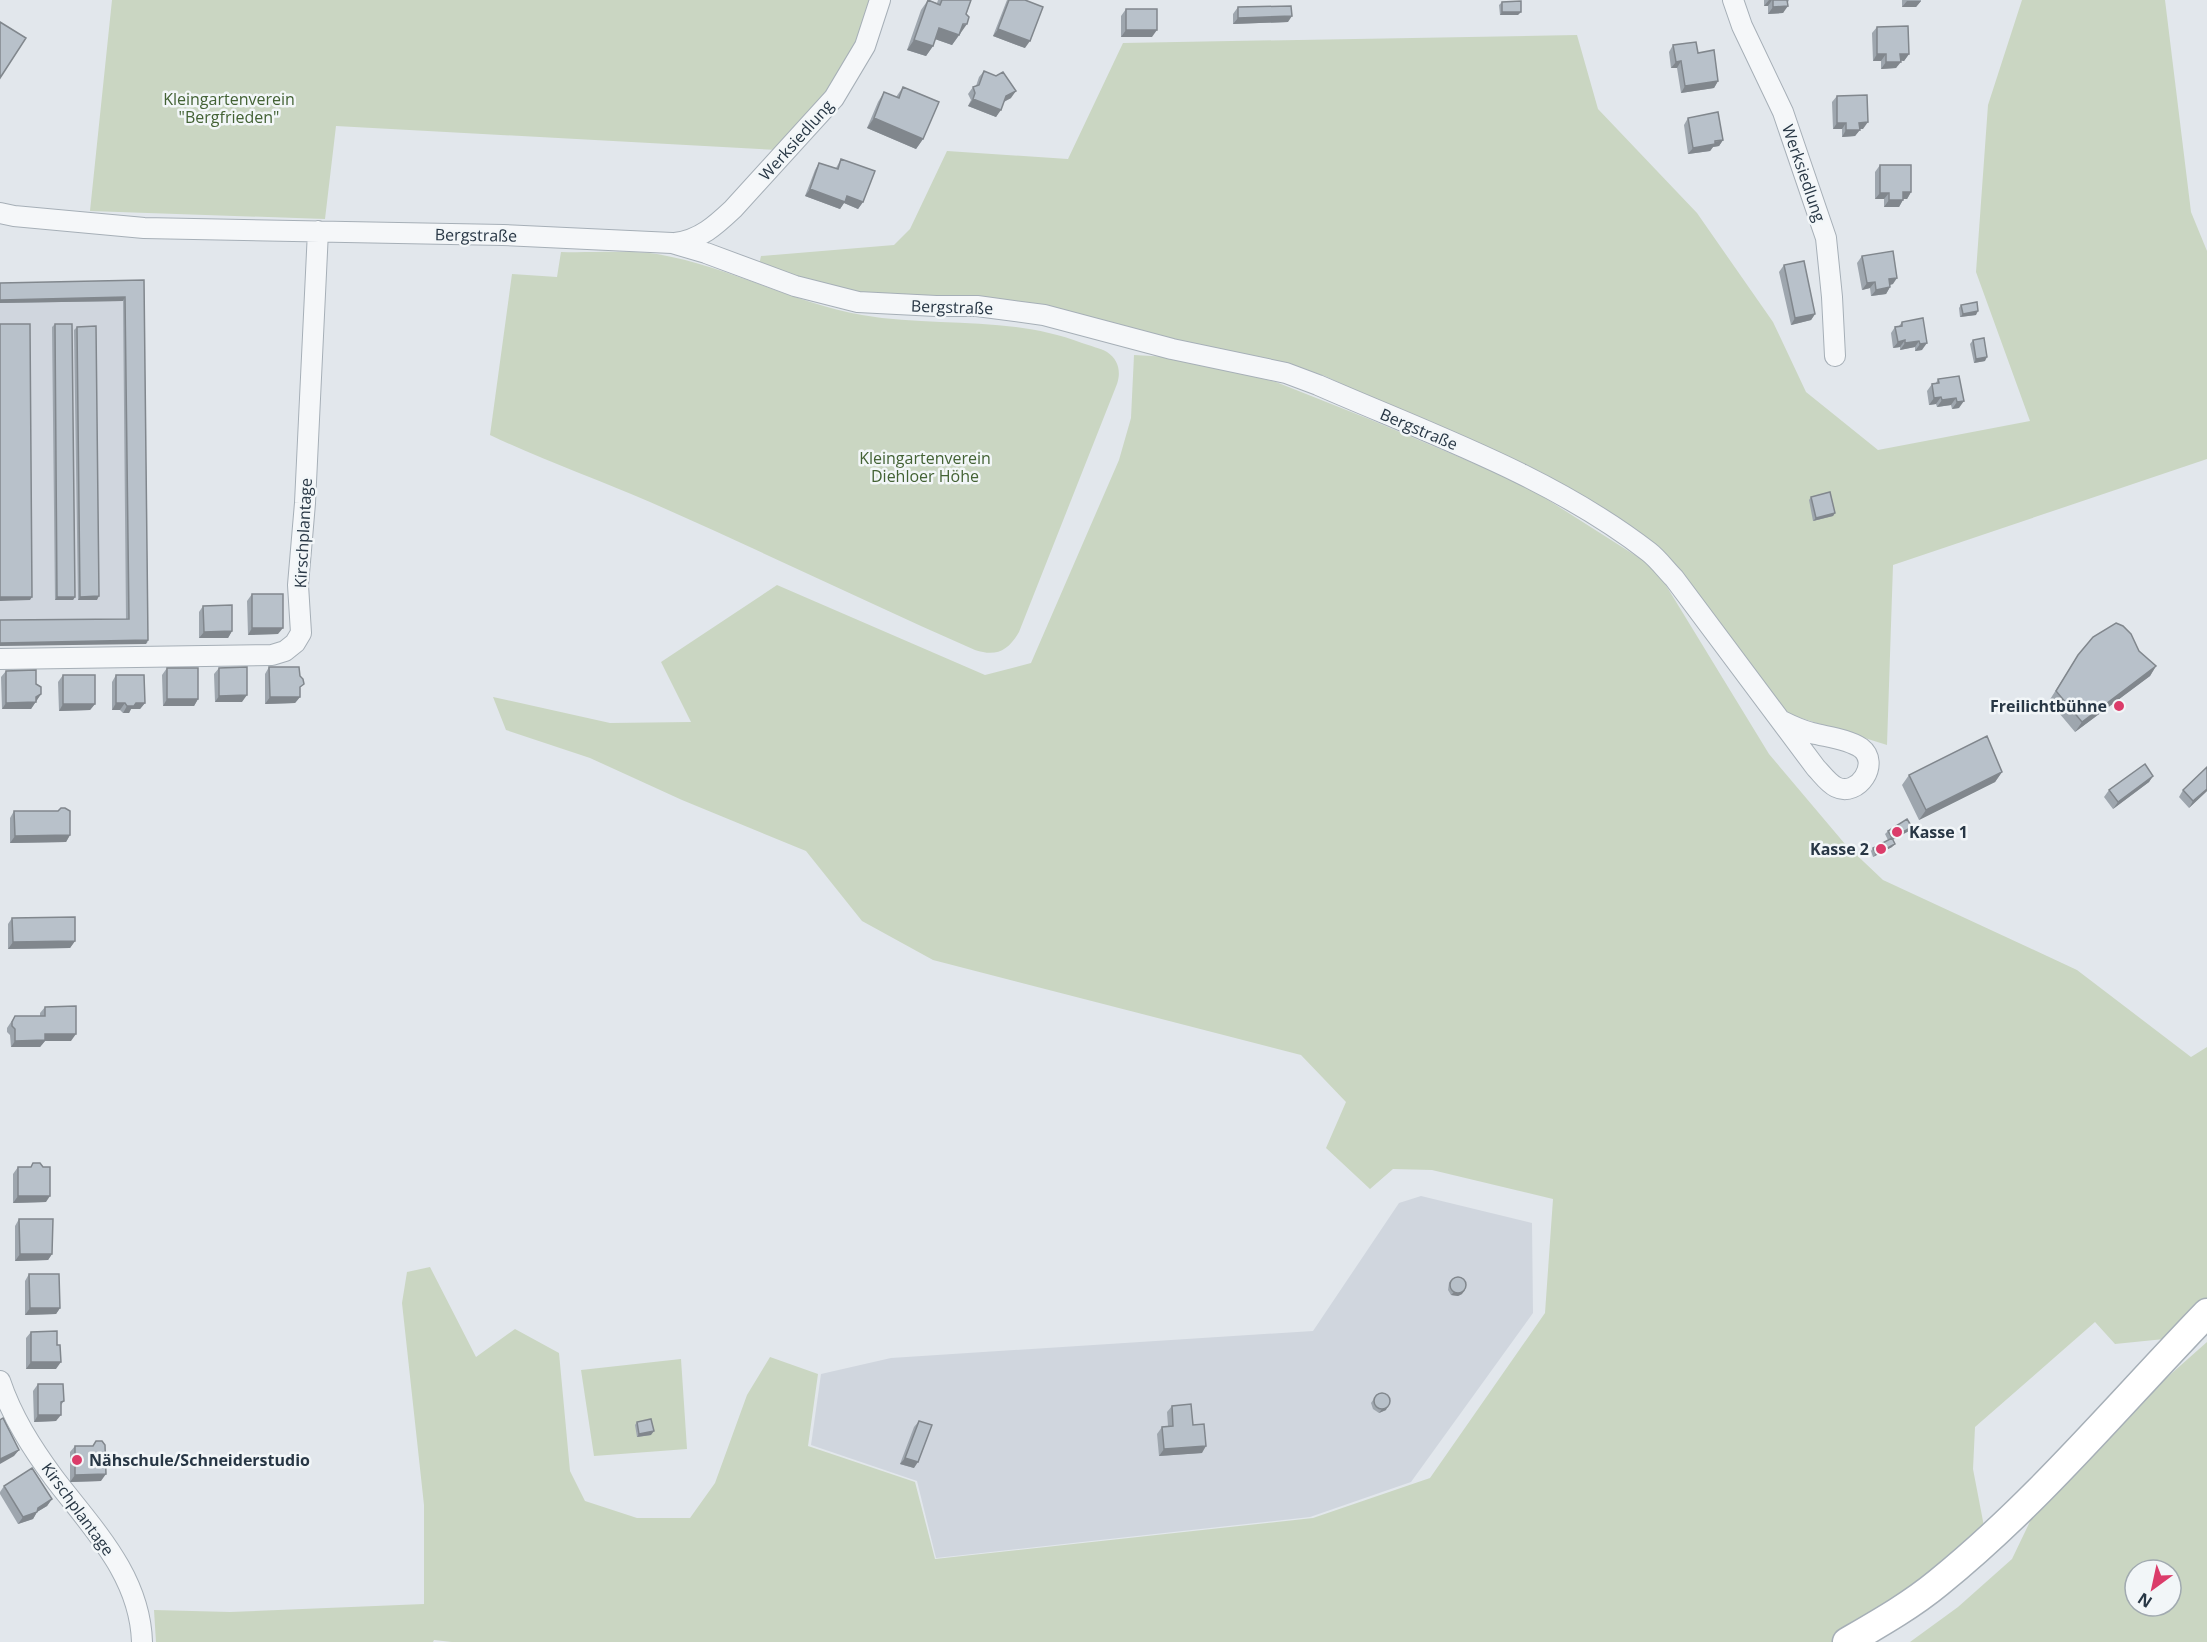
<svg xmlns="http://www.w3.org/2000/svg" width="2207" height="1642" font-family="'Open Sans',sans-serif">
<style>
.built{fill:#d0d6de}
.green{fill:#cad6c2;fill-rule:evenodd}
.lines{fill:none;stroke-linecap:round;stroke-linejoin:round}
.minor-casing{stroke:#a6afb7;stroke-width:22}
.secondary-casing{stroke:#a6afb7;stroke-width:31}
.minor{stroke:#f5f7f9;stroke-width:20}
.secondary{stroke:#fff;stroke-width:28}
.wall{fill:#9ea6ae}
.shaded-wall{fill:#81878d}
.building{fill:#b8c1ca;stroke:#81878d;stroke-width:1.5}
.poi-dot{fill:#db3c6a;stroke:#f2f6f8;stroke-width:2}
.labels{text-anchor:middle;stroke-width:5;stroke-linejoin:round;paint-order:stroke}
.park-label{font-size:16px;fill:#436234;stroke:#f2f6f8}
.street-label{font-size:16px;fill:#283745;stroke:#f2f6f8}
.poi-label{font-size:16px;font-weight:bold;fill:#283745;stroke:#f2f6f8;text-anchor:end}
</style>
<rect width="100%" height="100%" fill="#e2e7ec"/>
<path class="built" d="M144,285l4,358 -148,3v-360z
M1421,1196l111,27 1,90 -122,169 -101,35 -374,41 -19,-77 -106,-36 10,-71 70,-16 422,-27 86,-128z"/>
<path class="green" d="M112,0h760l-16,46 -29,48 -49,56 -442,-24 -11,93 -235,-8z
M2022,0h143l26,212 16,39v208l-314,106 -6,180 -102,-32 -129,-144 113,185 76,90 38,36 194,90 114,87 16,-10v257l-33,34 -59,6 -20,-22 -120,105 -2,42 14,73 -133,100h-1402l-18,-2 -1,2h-277l-2,-32 76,2 194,-8v-99l-22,-202 5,-31 23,-5 46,90 39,-28 44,24 11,118 15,30 52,17h53l25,-35 32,-88 23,-38 48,17 -10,72 107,36 20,77 378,-41 117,-40 115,-165 8,-114 -121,-29 -39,-1 -23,20 -44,-41 20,-46 -45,-47 -368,-95 -71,-39 -56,-70 -124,-51 -92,-42 -84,-28 -13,-33 117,26 81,-1 -30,-60 116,-77 208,90 46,-12 88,-203 12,-42 3,-63 35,2 107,25 93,37 154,65 129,82 13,-12 -15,-14 -109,-68 -161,-70 -55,-26 -59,-18 -297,-61 -109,-4 -59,-13 -42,-15 2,-9 133,-11 16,-16 37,-78 121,8 55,-116 454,-8 21,74 99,104 76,109 33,70 72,58 152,-29 -54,-149 12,-167z
M561,252c29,1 68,-2 96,2 70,12 134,48 205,61 75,13 146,0 220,28 8,3 18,5 25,9 12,8 14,20 10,32l-98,248c-11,19 -23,25 -44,18 -109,-48 -216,-100 -325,-148 -53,-23 -107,-42 -160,-67l22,-161 45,3z
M2207,1342v300h-297l48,-35 54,-48 37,-77zM2135,1570h36v36h-36z
M681,1359l6,90 -93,7 -13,-86z"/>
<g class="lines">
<defs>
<path id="minor" d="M1733,0l9,26 41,86 43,126 6,59 3,59
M0,213l14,3 130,12 359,7 169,8 34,10 89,33 63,16 78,4h41l67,9 128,34 114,24 32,12c112,49 233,91 331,167 9,7 17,18 25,26l142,190c6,6 12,15 20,19 22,11 45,-24 25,-39 -13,-9 -34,-11 -49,-15 -11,-3 -20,-7 -30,-12
M675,243c25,-3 41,-18 58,-34l101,-111 31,-52 15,-46
M0,659l272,-4 13,-4 10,-8 6,-10 -3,-48 7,-82 13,-272
M0,1381c12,36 32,67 54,97 38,50 86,97 88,164"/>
<path id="secondary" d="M1847,1642c31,-18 63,-36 91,-59 99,-80 181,-179 269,-270"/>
</defs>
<use href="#minor" class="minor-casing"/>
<use href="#secondary" class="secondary-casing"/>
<use href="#minor" class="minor"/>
<use href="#secondary" class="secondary"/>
</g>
<path class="wall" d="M928,0l9,3 1,-3h33l-11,34 -8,11 -17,-6 -2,7 -7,10 -19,-6 14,-40z
M1007,0h18v48l-32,-12z
M1764,0h25l-6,13 -15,1v-8h-4z
M1902,0h19v1l-5,6h-14z
M1502,2l16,13h-18l-1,-10z
M1238,7l50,15 -55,2v-10z
M1126,9l26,28h-31v-21z
M1877,27l32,27 -5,7 -4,-1 -4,8 -15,1v-8h-8l-1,-28z
M1673,45l25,8 20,28 -4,7 -33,5 -4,-25h-6l-2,-16z
M984,71l27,27 -7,4 -8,15 -28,-11 3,-6 -3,-6 5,-7 3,-1 3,-9z
M903,87l20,52 -7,10 -49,-21 11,-26 6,-10 12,5z
M1837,96l26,33h-3l-5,7 -13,1v-8h-9l-1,-27z
M1688,118l35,22 -4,6 -6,1 -3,4 -22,3 -4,-29z
M841,159l22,43 -5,7 -14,-6 -4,6 -35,-13 10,-26 4,-7 17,5z
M1880,165l31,27 -4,7h-4l-4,8h-15v-8h-9v-27z
M1862,256l31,28 -3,1v2l-4,7 -15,2 -1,-8 -8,2 -5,-27z
M1784,265l31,49 -4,6 -20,5 -12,-53z
M144,280l4,360 -2,4 -20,-25 -3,-318 -123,2z
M1961,305l15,10 -16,2 -1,-9z
M1923,318l-1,32 -7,1v-4l-15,3v-3l-7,1 -2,-15 4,-6 4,-1 3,-4z
M55,324l20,273 -2,3h-18l-3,-273z
M77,327l20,273h-19l-4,-270z
M1973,340l12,21 -11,2 -4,-19z
M1959,376v32l-7,1 -1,-4 -14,2 -1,-3 -7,1 -2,-14 5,-7 4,-1 2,-4z
M1811,497l24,16 -2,3 -20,5 -4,-21z
M252,594l26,40 -30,1 -1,-34z
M203,606l29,25 -4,7h-29v-26z
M2078,655l78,11 -6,10 -75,56 -26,-31z
M269,667l31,9v21l-5,6 -30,1v-30z
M167,668l31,31 -4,7h-31l-1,-31z
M219,668l23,34h-27l-1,-28z
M6,671l30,13 5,10 -10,15h-29l-1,-32z
M63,675l32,29 -5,6 -31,1 -1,-29z
M116,675l29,28 -5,6h-9l-2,4h-6l-3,-3h-8v-28z
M2002,772l-7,10 -76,38 -17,-35 7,-10z
M2153,776l-4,6 -36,27 -9,-12 5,-7z
M2183,790l24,1 -18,17 -10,-11z
M14,811l56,24 -4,7 -56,1v-25z
M1912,827l-3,4 -16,9 -1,7 -19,10 -2,-6 2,-3 15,-8 -3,-6 3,-3z
M12,918l63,23 -5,7 -62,1v-25z
M45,1007l26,34h-26l-5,6h-29l-1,-12 -3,-3v-4l8,-12h25v-3z
M18,1167l28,35 -33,1v-29z
M19,1219l33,35 -4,6 -33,1v-35z
M29,1274l31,34 -4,6 -31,1v-34z
M1451,1280l11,14 -4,2 -7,-1 -3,-5 1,-7z
M31,1332l25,37h-30v-31z
M38,1384l26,17 -3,4 -5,16 -22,1 -1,-31z
M1377,1394l9,16 -7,3 -6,-4 -2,-6z
M1172,1406l21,19 9,28 -43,3 -2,-22 5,-7 6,-1 -1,-14z
M919,1421l-5,47 -14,-4 14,-37z
M637,1422l14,13 -14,2 -2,-12z
M75,1446l26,35 -31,1v-30z
M4,1486l48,13 -5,7 -10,6 -4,7 -15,5 -18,-30v-2z"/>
<path class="shaded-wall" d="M1769,0h3l-4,6h-4z
M1907,1h14l-5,6h-14z
M1788,6l-5,7 -15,1 5,-7z
M1502,12h19l-3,3h-18z
M1292,16l-4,6 -55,2 5,-6z
M967,24l-7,10h-3l2,1 -7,10 -20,-7 7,-10z
M998,29l32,12 -5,7 -32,-12z
M1126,30h31l-5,7h-31z
M914,40l19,6 -7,10 -19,-6z
M1877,54h9l-5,7h-8z
M1900,54h9l-5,7 -8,-1z
M1681,61l-4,7h-6l5,-6z
M1886,62h15l-5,6 -15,1z
M1718,81l-4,7 -33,5 4,-7z
M1016,91l-5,7 -10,5 5,-7z
M973,99l28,11 -5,7 -28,-11z
M874,118l49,21 -7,10 -49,-21z
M1868,122l-5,7h-8l4,-6z
M1837,123h9l-4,6h-9z
M1846,130h14l-5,6 -13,1z
M1723,140l-4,6 -6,1 -3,4 -22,3 5,-6z
M810,189l37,7 16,6 -5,7 -14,-6 -4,6 -35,-13z
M1903,192h8l-4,7h-8z
M1880,193h9l-5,6h-9z
M1889,200h14l-4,7h-15z
M1897,278l-4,6 -9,2 5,-7z
M1875,282l-5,6 -8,2 5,-7z
M1890,287l-4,7 -15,2 5,-6z
M125,297l-2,4 -123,2v-3z
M1978,311l-2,4 -16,2 3,-3z
M1815,314l-4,6 -20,5 4,-7z
M1905,340l-5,7 -7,1 5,-6z
M1919,341l-4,6 -15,3 5,-7z
M1927,343l-5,7 -7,1 5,-7z
M1987,357l-2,4 -11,2 2,-4z
M1941,397l-5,7 -7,1 5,-7z
M1956,398l-5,7 -14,2 5,-7z
M1964,401l-5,7 -7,1 5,-7z
M1835,513l-2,3 -20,5 3,-3z
M99,596l-2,4h-19l2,-3z
M0,597h32l-2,3 -30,1z
M57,597h18l-2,3h-18z
M252,628h31l-5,6 -30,1z
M232,631l-4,7h-29l5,-6z
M148,640l-2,4 -146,2v-3z
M2156,666l-6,10 -75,56 7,-10z
M41,694l-10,15h-29l4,-6 30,-6z
M247,695l-5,7h-27l4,-6z
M270,697h30l-5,6 -30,1z
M167,699h31l-4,7h-31z
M116,703h9l-5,7h-8z
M136,703h9l-5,6h-9l-2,4h-6l4,-7z
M63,704h32l-5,6 -31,1z
M2002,772l-7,10 -76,38 7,-10z
M2153,776l-4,6 -36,27 5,-7z
M2207,789v2l-18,17 4,-7z
M1912,827l-3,4 -20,10 3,-3z
M70,835l-4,7 -56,1 5,-7z
M1895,844l-3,3 -19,10 3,-3z
M75,941l-5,7 -62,1 5,-7z
M45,1034h31l-5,7h-26l-5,6h-29l4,-6z
M18,1196h32l-4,6 -33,1z
M20,1254h32l-4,6 -33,1z
M1465,1290l-3,4 -4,2 -7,-1 3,-3z
M30,1308h30l-4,6 -31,1z
M31,1362h30l-5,7h-30z
M1388,1406l-2,4 -7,3 3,-4z
M38,1415h23l-5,6 -22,1z
M654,1431l-3,4 -14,2 2,-3z
M1206,1446l-4,7 -43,3 5,-7z
M19,1450l-5,6 -14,8v-5z
M905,1458l13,4 -4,6 -14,-4z
M106,1474l-5,7 -31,1 5,-7z
M52,1499l-5,7 -10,6 -4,7 -15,5 5,-7z"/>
<path class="building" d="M928,0l12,5 2,-5h29l-5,14 3,3 -2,7h-4l-4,11 -20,-7 -6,18 -19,-6z
M1009,0h16l18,7 -13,34 -32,-12z
M1773,0h14l1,6 -15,1z
M1521,1v11h-19v-10z
M1291,6l1,10 -54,2v-11z
M1126,9h31v21h-31z
M0,22l26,16 -26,40z
M1908,26l1,28h-9l1,8h-15v-8h-9v-27z
M1696,42l2,11 16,-3 4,31 -33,5 -4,-25 -5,1 -3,-17z
M984,71l12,5 7,-4 13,19 -10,5 -5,14 -28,-11 2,-6 -2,-6 6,-2z
M903,87l36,15 -16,37 -49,-21 10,-26 15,6z
M1867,95l1,27 -9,1 1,7h-14v-7h-9v-27z
M1718,112l5,28 -8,1v3l-22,4 -5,-30z
M841,159l34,12 -12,31 -16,-6 -2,6 -35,-13 9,-26 19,6z
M1880,165h31v27h-8v8h-14v-7h-9z
M1893,251l4,27 -8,1 1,8 -14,3 -1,-8 -8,1 -5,-27z
M1804,261l11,53 -20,4 -11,-53z
M144,280l4,360 -148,3v-23l129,-1 -4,-322 -125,3v-17z
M1977,302l1,9 -15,3 -2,-9z
M1923,318l4,25 -7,1 -1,-3 -14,2v-3l-7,2 -3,-15 7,-1v-4z
M0,324h30l2,273h-32z
M55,324h17l3,273h-18z
M96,326l3,270 -19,1 -3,-270z
M1984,338l3,19 -11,2 -3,-19z
M1959,376l5,25 -7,1 -1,-4 -14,2 -1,-3 -7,1 -2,-14 7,-1 -1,-4z
M1830,492l5,21 -19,5 -5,-21z
M252,594h31v34h-31z
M232,605v26l-28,1 -1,-26z
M2116,623l7,3 8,8 8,17 17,15 -74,56 -26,-31 22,-36 15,-18z
M247,667v28l-28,1v-28z
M269,667h30l1,9 3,3 1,5 -4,3v10h-30z
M167,668h31v31h-31z
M36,670v14l5,3v7l-5,3v5l-30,1v-32z
M63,675h32v29h-32z
M116,675h28l1,28h-9l-2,3h-7l-2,-3h-9z
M1987,736l15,36 -76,38 -17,-35z
M2145,764l8,12 -35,26 -9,-12z
M2207,767v22l-14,12 -10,-11z
M61,808h4l5,3v24l-55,1 -1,-25h44z
M1907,819l5,8 -20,11 -4,-7z
M1892,838l3,6 -19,10 -3,-6z
M75,917v24l-62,1 -1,-24z
M76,1006v28h-31v6l-30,1v-12l-3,-3v-4l3,-6h30v-9z
M33,1163h7l3,4h7v29h-32v-29h13z
M19,1219h34l-1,35h-32z
M29,1274h30l1,34h-30z
M1450 1285a8 8 0 1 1 16 0a8 8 0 1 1-16 0Z
M57,1331v14h3l1,17h-30v-30z
M38,1384h25l1,17 -3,1v13h-23z
M1374 1401a8 8 0 1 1 16 0a8 8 0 1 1-16 0Z
M1191,1404l2,21 11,-1 2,22 -42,3 -2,-22 11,-1 -1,-20z
M3,1418l16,32 -19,9v-39z
M651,1419l3,12 -15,3 -2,-12z
M919,1421l13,4 -14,37 -13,-4z
M96,1441h6l3,4 1,29 -31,1v-29h18z
M32,1468l20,31 -14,9 -1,4 -14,5 -19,-31z"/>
<g class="poi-dot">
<circle cx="2119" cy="706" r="6"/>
<circle cx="1897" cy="832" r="6"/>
<circle cx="1881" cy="849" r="6"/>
<circle cx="77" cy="1460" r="6"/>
</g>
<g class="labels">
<g class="park-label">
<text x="229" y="105">Kleingartenverein<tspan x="229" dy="18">"Bergfrieden"</tspan></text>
<text x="925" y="464">Kleingartenverein<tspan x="925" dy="18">Diehloer Höhe</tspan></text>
</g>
<g class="street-label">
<text transform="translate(796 140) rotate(-48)" y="6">Werksiedlung</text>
<text transform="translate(1804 173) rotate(71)" y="6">Werksiedlung</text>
<text transform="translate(476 235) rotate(1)" y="6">Bergstraße</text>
<text transform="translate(952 307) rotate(2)" y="6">Bergstraße</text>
<text transform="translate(1419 429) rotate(23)" y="6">Bergstraße</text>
<text transform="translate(303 533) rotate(-87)" y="6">Kirschplantage</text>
<text transform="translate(78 1509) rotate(54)" y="6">Kirschplantage</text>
</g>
<g class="poi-label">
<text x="2107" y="712">Freilichtbühne</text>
<text x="1909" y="838" text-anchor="start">Kasse 1</text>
<text x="1869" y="855">Kasse 2</text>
<text x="89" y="1466" text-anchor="start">Nähschule/Schneiderstudio</text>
</g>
</g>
<g transform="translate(2153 1588) rotate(213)"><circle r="28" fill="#f2f6f8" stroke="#a1aab0" stroke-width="1.5"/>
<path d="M0-4.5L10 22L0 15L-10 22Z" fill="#db3c6a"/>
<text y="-9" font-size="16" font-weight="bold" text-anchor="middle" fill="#283745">N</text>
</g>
</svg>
